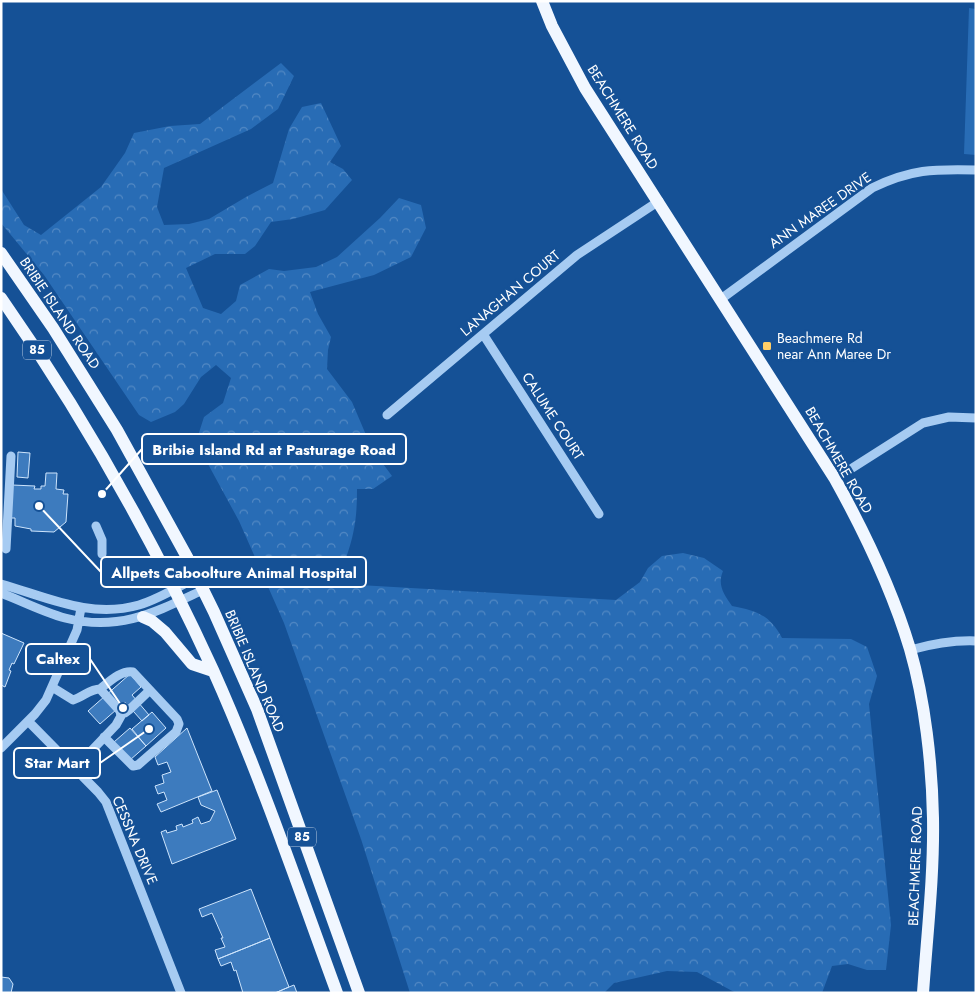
<svg xmlns="http://www.w3.org/2000/svg" width="977" height="994" font-family="Jost,sans-serif">
<style>
.forest{fill:url(#forest-crowns)}
.park{fill:#286cb5}
.building{fill:#3d7bbe;stroke:#cde4fc}
.lines{fill:none;stroke-linecap:round;stroke-linejoin:round}
.minor{stroke:#a6cbf2;stroke-width:9}
.major{stroke:#f1f7ff;stroke-width:12}
.poi-dot{fill:#ffce67;stroke:#155196;stroke-width:2}
.labels{text-anchor:middle;stroke-width:4.5;stroke-linejoin:round;paint-order:stroke}
.shield{fill:#155196;stroke:#b9cbe0;stroke-width:1}
.shield-label{font-size:12px;font-weight:bold;fill:#fff}
.street-label{font-size:14px;fill:#fff;stroke:#155196}
.poi-label{font-size:14px;fill:#fff;stroke:#155196;text-anchor:start}
.leader{fill:none;stroke:#fff;stroke-width:2}
.callout-dot{fill:#fff;stroke:#155196;stroke-width:2}
.callout{fill:#155196;stroke:#fff;stroke-width:2}
.callout-label{font-size:15px;text-anchor:middle;font-weight:bold;fill:#fff}
</style>
<defs>
<pattern id="forest-crowns" width="20" height="18" patternUnits="userSpaceOnUse" patternTransform="scale(1.25)"><rect width="20" height="18" fill="#286cb5"/><path d="M2 6a3 3 0 1 1 6 0M12 15a3 3 0 1 1 6 0" fill="none" stroke="#5389c4"/></pattern>
</defs>
<rect width="100%" height="100%" fill="#155196"/>
<path class="forest" d="M281,63l13,13 -16,33 -27,20 -87,39 -7,39 7,18 25,-1 20,-5 37,-22 27,-14 16,-54 13,-22 19,-4 20,43 -11,16 13,7 9,11 -27,30 -32,9 -22,3 -16,24 -10,8h-30l-29,14 17,40 18,6 15,-13 4,-16 29,-16 15,2 32,-4 21,-10 43,-39 19,-20 22,7 5,23 -15,29 -37,18 -64,17 8,22 13,23 -3,13 -1,19 25,33 20,47 20,27 -19,13h-16c0,27 -2,43 -11,69l13,27 257,15 24,-18 8,-14 14,-12 21,-3 21,5 19,13c-6,14 1,23 9,35 25,5 38,9 50,32l69,1 16,8 10,29 -8,28 22,221 -5,45h-19l-19,-6 -16,2 -10,27h-86l-39,-21 -30,-1 -53,12 -10,10h-194l-49,-154 -77,-216 -45,-102 -43,-79 8,-25 19,-14 8,-25 -15,-13 -15,12 -17,27 -9,8 -24,10 -12,-7 -95,-140 -43,-52v-34l23,36 17,10 60,-48 24,-34 9,-20 36,-7 30,-2z"/>
<path class="park" d="M969,8l7,1v146l-12,-1z"/>
<path class="building" d="M18,452l12,1 -2,25 -11,-1z
M46,473h11l-1,16 8,1 -1,4h5l-2,28 -12,10 -23,-1v-2l-16,-3v-8h-5l2,-33 23,1 -1,3h7v-3h4z
M1,633l23,10 -10,21 -2,-1 -3,7 2,1 -6,16 -4,-2z
M130,674l11,13 -9,8 17,20 -7,6 -17,-19 -25,22 -12,-13z
M152,712l14,16 -20,18 -14,-17z
M130,728l16,18 -16,14 -16,-18z
M187,728l25,63 -51,21 -4,-8 10,-4 -3,-8 -6,2 -3,-8 9,-3 -2,-8 9,-3 -4,-10 -9,3 -3,-8z
M217,790l19,49 -64,25 -11,-32 5,-2 1,3 10,-3 -1,-4 6,-2 1,3 10,-4 -1,-3 6,-3 3,7 9,-3 5,-10 -14,-6 -3,-8z
M251,889l19,49 -52,21 -3,-9 10,-3 -4,-9h2l-11,-25 -10,4 -3,-8z
M270,938l19,49 -14,6h-32l-7,-23 -2,1 -3,-9 -10,4 -3,-7z
M1,977l8,1 4,6 -2,9h-10z
M294,985l3,8h-22l14,-6z"/>
<g class="lines">
<path class="minor" d="M721,299l151,-111c39,-19 61,-19 104,-18
M483,334l116,180
M387,415l190,-160 82,-54
M835,479l88,-56 26,-6 27,1
M96,526l6,14v14
M6,549l5,-93
M1,584c46,13 89,35 138,21 20,-6 39,-18 58,-28
M1,593c21,8 42,19 64,25 55,14 91,-6 138,-28
M910,650c22,-6 43,-10 66,-9
M52,687l21,13c10,-3 17,-11 27,-11l20,22 1,5 -5,9 -41,43
M100,689c9,-7 21,-19 33,-17l44,47 2,5 -3,8 -38,33 -5,1 -29,-29
M120,711l5,2 4,-3 21,-20
M28,721l70,71 8,10 75,191
M1,748l34,-34 11,-14 31,-70 4,-22"/>
<path class="major" d="M542,1l10,25 33,62 250,391c30,54 57,110 75,170 15,52 22,115 23,169 1,58 -6,117 -10,175
M1,253l52,75 64,102 70,127 27,55 43,97 102,284
M1,298c82,117 152,241 212,372 47,105 84,214 124,323
M143,617l9,4 13,11 27,32 21,7"/>
</g>
<rect class="poi-dot" x="762" y="341" width="10" height="10" rx="2.5"/>
<g class="labels">
<g class="shield">
<rect x="23" y="340.5" width="28" height="19" rx="4"/>
<rect x="288" y="827.5" width="28" height="19" rx="4"/>
</g>
<g class="shield-label">
<text x="37" y="354">85</text>
<text x="302" y="841">85</text>
</g>
<g class="street-label">
<text transform="translate(623 117) rotate(58)" y="5">BEACHMERE ROAD</text>
<text transform="translate(820 210) rotate(-35)" y="5">ANN MAREE DRIVE</text>
<text transform="translate(510 293) rotate(-40)" y="5">LANAGHAN COURT</text>
<text transform="translate(60 313) rotate(56)" y="5">BRIBIE ISLAND ROAD</text>
<text transform="translate(553 416) rotate(57)" y="5">CALUME COURT</text>
<text transform="translate(839 460) rotate(60)" y="5">BEACHMERE ROAD</text>
<text transform="translate(255 671) rotate(67)" y="5">BRIBIE ISLAND ROAD</text>
<text transform="translate(135 840) rotate(67)" y="5">CESSNA DRIVE</text>
<text transform="translate(915 866) rotate(-88)" y="5">BEACHMERE ROAD</text>
</g>
<g class="poi-label">
<text x="777" y="343">Beachmere Rd<tspan x="777" dy="16">near Ann Maree Dr</tspan></text>
</g>
</g>
<path class="leader" d="M102 494L142 449M39 506L101 572M123 708L90 659M149 729L100 763"/>
<g class="callout-dot">
<circle cx="102" cy="494" r="5"/>
<circle cx="39" cy="506" r="5"/>
<circle cx="123" cy="708" r="5"/>
<circle cx="149" cy="729" r="5"/>
</g>
<g class="callout">
<rect x="142" y="434" width="264" height="30" rx="5"/>
<rect x="101" y="557" width="265" height="30" rx="5"/>
<rect x="26" y="644" width="64" height="30" rx="5"/>
<rect x="14" y="748" width="86" height="30" rx="5"/>
</g>
<g class="callout-label">
<text x="274" y="455">Bribie Island Rd at Pasturage Road</text>
<text x="234" y="578">Allpets Caboolture Animal Hospital</text>
<text x="58" y="664">Caltex</text>
<text x="57" y="768">Star Mart</text>
</g>
<rect width="977" height="994" fill="none" stroke="#ffffff" stroke-width="5"/>
</svg>
